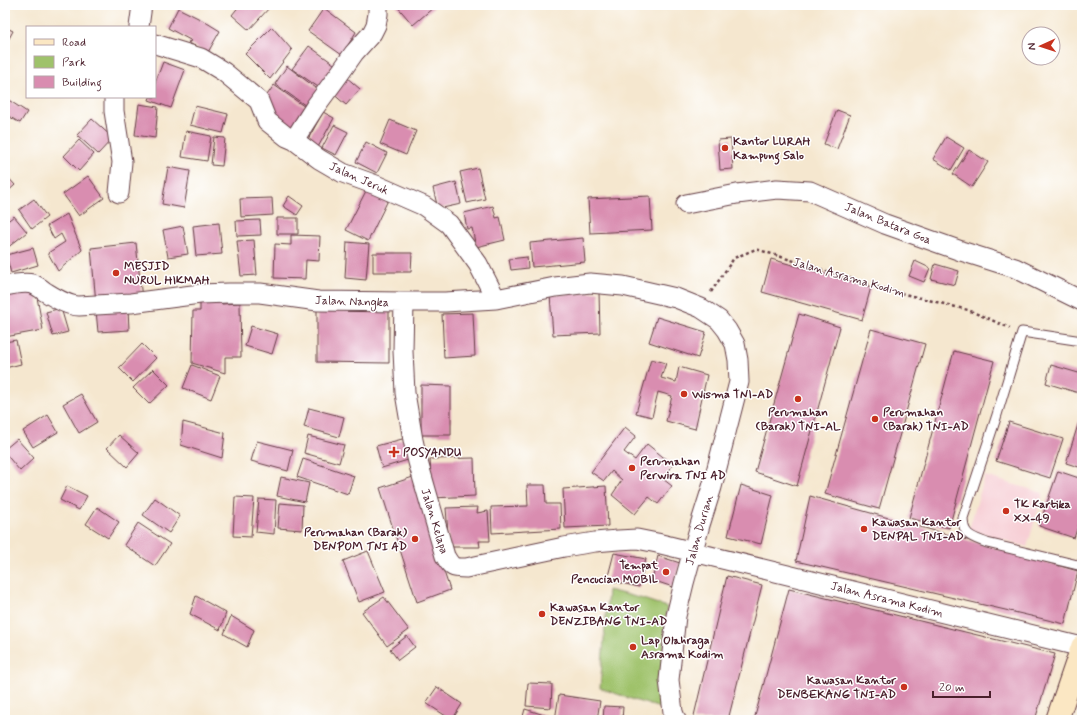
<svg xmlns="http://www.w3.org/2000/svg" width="1087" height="725" font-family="Mynerve,sans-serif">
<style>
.built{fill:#f7cfd5}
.green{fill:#9fc26b;stroke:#74704b}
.building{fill:#d98db0}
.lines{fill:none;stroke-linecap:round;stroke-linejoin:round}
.lane-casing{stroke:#643d44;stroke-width:11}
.street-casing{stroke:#643d44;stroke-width:21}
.secondary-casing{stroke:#643d44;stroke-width:24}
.path{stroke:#643d44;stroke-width:2.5;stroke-dasharray:3 3;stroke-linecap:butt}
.lane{stroke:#fff;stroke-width:9}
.street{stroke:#fff;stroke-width:19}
.secondary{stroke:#fbe7c3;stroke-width:22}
.poi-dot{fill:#c8321e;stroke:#fff;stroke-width:1.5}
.labels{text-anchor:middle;stroke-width:3;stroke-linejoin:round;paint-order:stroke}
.poi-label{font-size:12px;font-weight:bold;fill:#4a1f2b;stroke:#fff;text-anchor:start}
.street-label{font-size:12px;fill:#4a1f2b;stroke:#fff}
</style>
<rect width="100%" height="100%" fill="#fff"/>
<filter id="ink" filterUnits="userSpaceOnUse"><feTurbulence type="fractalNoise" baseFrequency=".025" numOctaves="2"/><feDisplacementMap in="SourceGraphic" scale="8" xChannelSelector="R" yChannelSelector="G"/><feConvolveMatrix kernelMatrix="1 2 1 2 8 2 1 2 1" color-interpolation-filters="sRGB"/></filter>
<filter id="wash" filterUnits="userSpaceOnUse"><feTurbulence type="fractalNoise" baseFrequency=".012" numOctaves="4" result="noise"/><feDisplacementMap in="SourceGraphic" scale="16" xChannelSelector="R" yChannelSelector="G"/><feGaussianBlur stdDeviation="0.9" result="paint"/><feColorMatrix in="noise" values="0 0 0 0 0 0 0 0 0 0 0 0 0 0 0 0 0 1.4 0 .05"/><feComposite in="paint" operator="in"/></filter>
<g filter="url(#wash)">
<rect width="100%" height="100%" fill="#f5e7cf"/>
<path class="built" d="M985,476l58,17 -16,54 -58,-18z"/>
<path class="green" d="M608,590l32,8 27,9 -3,31v71l-27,-8 -37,-13z"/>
<g id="blocks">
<path class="building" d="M240,5h28l2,2 -21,23 -17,-15z
M396,5h36l2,2 -21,18z
M178,8l24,12 18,11 -13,23 -19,-12 4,-1 -24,-13z
M324,8l32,24 -14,23 -34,-24z
M5,27l8,4 -8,15z
M272,27l20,23 -22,29 -25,-25z
M309,46l29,21 -17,22 -29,-20z
M163,62l22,8 -14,38 -22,-8 1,-3h5v-14z
M287,66l33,25 -11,17 -34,-24z
M345,76l15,13 -14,16 -15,-13z
M274,85l34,24 -17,26 -23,-15 -5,-19z
M7,99l20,13 -7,11 -15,-9v-13z
M139,104l19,3 -3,31 -20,-3z
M195,106l33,8 -5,19 -33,-8z
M837,110l13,5 -13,34 -13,-5z
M323,112l11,6 -17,31 -11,-6z
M92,119l21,19 -15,16 -21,-19z
M390,120l26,11 -10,24 -26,-11z
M334,125l14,7 -12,23 -14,-7z
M186,131l25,5 -4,25 -25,-4z
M214,137l11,1 -3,28 -11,-1z
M946,137l18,11 -13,22 -18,-11z
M731,139l2,30 -13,1 -2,-30z
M79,140l15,14 -15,17 -15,-15z
M366,142l21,11 -10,20 -21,-11z
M969,150l19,12 -16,25 -19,-13z
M168,167l22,4 -6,37 -22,-4z
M478,168l7,31 -18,4 -7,-31z
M5,174l10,11 -10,9z
M88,176l16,22 -25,18 -16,-22z
M456,182l5,22 -23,5 -5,-21z
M369,185l21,11 -22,45 -22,-11z
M289,196l14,10 -6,9 -14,-9z
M650,196l2,34 -62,3 -2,-34z
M272,198l1,17 -32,2 -1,-18z
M34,199l13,18 -15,12 -13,-19z
M493,206l3,12 4,-1 5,23 -29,7 -4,-19 -5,1 -3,-16z
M67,214l15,36 -24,21 -10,-18 17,-11 -4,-8 -7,5 -7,-13z
M14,216l13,16 -21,17 -1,-1v-25z
M277,218h21v16h-21z
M260,220l1,15 -24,1 -1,-15z
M219,223l3,31 -26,2 -3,-30z
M183,226l5,28 -20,3 -5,-27z
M291,235l29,1 -1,25 -13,-1 -1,19 -31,-1 1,-34 16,1z
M583,238l2,24 -53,5 -2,-24z
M254,240l3,35 -16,1 -4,-35z
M347,242l22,2 -3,36 -21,-2z
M136,243l6,56 -46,4 -5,-55z
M33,248l5,17 -27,8 -5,-18z
M373,253h39l-1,19h-38z
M527,257l1,11 -17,2 -2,-11z
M771,259l100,28 -9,33 -100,-28z
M915,261l15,7 -6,14 -15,-6z
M935,264l24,7 -4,14 -24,-6z
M35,286l8,44 -38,7v-46z
M599,292l1,41 -47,2 -3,-40z
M200,301h22v3l18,-1 1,54h-16v16l-33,-10 1,-52h7z
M61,308l7,24 -15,4 -7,-24z
M128,308l1,22 -31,2 -2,-22z
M317,310l72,1v52l-72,-1z
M473,313l2,43 -31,2 -2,-44z
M799,314l41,13 -43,159 -42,-14z
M657,317l49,15 -8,26 -49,-16z
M251,326l27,8 -6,20 -27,-8z
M871,329l54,15 -46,165 -54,-15z
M16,340l5,24 -16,4v-26z
M142,344l14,14 -23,24 -14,-14z
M954,351l40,10 -45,167 -40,-10z
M651,359l15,4 -5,15 15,4 3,-15 28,8 -12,54 -29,-8 6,-25 -14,-4 -6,25 -16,-4z
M192,365l28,11 -9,23 -28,-11z
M1051,365l31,9v20l-36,-11z
M153,369l16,16 -20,19 -16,-16z
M421,385l30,1v49h-30z
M81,394l16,28 -18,11 -16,-29z
M309,408l35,9 -5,20 -35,-10z
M1082,412v56l-16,-5z
M48,415l10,17 -25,15 -10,-16z
M183,422l42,11 -3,25 -41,-13z
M1009,422l54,17 -13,39 -54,-17z
M625,427l11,9 -12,16 11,8 12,-16 26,21 -10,14 9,7 -14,18 -9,-7 -14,17 -23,-19 10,-15 -10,-9 -8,10 -13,-9z
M119,435l20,18 -12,14 -20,-19z
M308,436l36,9 -5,18 -35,-10z
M406,438l5,21 -29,9 -6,-22z
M17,439l17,19 -14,13 -15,-18v-4z
M257,441l36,9 -5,21 -37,-10z
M474,458l1,38 -43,2 -2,-39z
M303,459l51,17 -6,18 -51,-17z
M1058,471l24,8v35l-8,24 -35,-12z
M281,477l28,6 -4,19 -28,-6z
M413,477l37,113 -33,12 -37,-114z
M527,485h18l1,19h14l1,25 -69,4 -1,-26 37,-1z
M741,485l32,10 -12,49 -33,-8z
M67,486l20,10 -8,14 -19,-10z
M606,486l2,40 -43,2 -2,-39z
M810,496l268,75 -13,53 -269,-63z
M235,497l19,1 -3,39 -18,-1z
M155,498l25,18 -11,17 -26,-18z
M259,499l17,1 -2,34 -18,-2z
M280,503l23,2 -1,25 -24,-2z
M97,507l22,15 -11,16 -22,-14z
M478,507l-1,6 11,-2 2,30h-11l1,6h-31l-3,-39z
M138,523l32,21 -15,22 -31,-21z
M368,551l17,41 -26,10 -16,-41z
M614,553l32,6 -7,28 -32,-7z
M658,556l22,7 -7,24 -21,-7z
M727,576l35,9 -34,135h-35z
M789,589l266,65 -20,66h-281z
M196,596l30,17 -6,17 -30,-16z
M384,597l25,33 -22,16 -25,-34z
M231,616l23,14 -7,17 -23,-13z
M407,636l8,11 -17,13 -8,-11z
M528,683l24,1 -1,24 -25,-2z
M437,687l25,17 -10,16 -26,-17z
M559,695l41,6 -3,19h-42z
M604,706l19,1 -1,13h-19z
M525,709l26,8 -1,3h-28z"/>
</g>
</g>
<g filter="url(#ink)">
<use href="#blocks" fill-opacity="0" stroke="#643d44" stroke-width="1"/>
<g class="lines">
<defs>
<path id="lane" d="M1082,341l-60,-9 -26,86 -33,100c0,18 9,19 24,25l95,23"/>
<path id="street" d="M378,5v9l-2,11 -4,8 -18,20 -14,20 -25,34 -21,33 25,19 24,14 33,12 48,21 25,18 29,40 18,35
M139,27l3,-22
M155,44l46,14 23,14 35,29 8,20 20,16 7,3
M114,97v14l8,51 -3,31
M686,204l51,-10 40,-5 33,2 75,33 76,27 54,17 67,33
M5,286c9,-2 19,-4 28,-2 4,2 8,4 11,7 10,6 23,15 35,15l52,-3 69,-9 29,-1h31l58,8 86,1h41l51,-3 59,-12 35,-4 33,3 53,12 25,10 18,12 8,10 8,14 3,16 1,22 -27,105 -12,38 -16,58 -8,33 -7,64 4,32 3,8
M404,302l-1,49 2,42 8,47 5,22 27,94c7,12 8,12 21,12l98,-21 31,-5 23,-2 19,-1 20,4 425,104"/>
<path id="secondary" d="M1057,720l25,-73"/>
</defs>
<use href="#lane" class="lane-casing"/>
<use href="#street" class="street-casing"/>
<use href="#secondary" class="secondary-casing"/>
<path class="path" d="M711,292l23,-34 22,-9 121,38 91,23 42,18"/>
<use href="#lane" class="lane"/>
<use href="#street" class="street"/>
<use href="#secondary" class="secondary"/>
</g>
</g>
<g class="poi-dot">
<circle cx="725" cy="148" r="4"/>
<circle cx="116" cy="273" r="4"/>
<circle cx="684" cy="394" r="4"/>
<circle cx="798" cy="399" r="4"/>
<circle cx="875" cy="419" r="4"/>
<path d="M392 446h4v4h4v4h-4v4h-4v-4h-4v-4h4z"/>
<circle cx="632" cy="468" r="4"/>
<circle cx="1006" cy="511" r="4"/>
<circle cx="864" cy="529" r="4"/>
<circle cx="415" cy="539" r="4"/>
<circle cx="666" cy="572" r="4"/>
<circle cx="542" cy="614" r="4"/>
<circle cx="633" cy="647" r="4"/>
<circle cx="904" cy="687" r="4"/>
</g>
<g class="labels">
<g class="poi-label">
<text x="733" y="145">Kantor LURAH<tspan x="733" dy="14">Kampung Salo</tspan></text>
<text x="124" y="270">MESJID<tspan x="124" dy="14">NURUL HIKMAH</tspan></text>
<text x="692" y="398">Wisma TNI-AD</text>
<text x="798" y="416" text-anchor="middle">Perumahan<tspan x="798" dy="14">(Barak) TNI-AL</tspan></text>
<text x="883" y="416">Perumahan<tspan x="883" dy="14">(Barak) TNI-AD</tspan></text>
<text x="403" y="456">POSYANDU</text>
<text x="640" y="465">Perumahan<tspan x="640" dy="14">Perwira TNI AD</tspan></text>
<text x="1014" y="508">TK Kartika<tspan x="1014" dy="14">XX-49</tspan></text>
<text x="872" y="526">Kawasan Kantor<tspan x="872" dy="14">DENPAL TNI-AD</tspan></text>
<text x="407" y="536" text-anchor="end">Perumahan (Barak)<tspan x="407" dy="14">DENPOM TNI AD</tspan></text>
<text x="658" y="569" text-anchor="end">Tempat<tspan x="658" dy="14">Pencucian MOBIL</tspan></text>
<text x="550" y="611">Kawasan Kantor<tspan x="550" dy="14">DENZIBANG TNI-AD</tspan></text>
<text x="641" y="644">Lap Olahraga<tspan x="641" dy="14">Asrama Kodim</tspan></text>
<text x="896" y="684" text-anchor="end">Kawasan Kantor<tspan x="896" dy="14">DENBEKANG TNI-AD</tspan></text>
</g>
<g class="street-label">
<text transform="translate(359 178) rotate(24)" y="4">Jalan Jeruk</text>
<text transform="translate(888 223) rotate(22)" y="4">Jalan Batara Goa</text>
<text transform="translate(849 277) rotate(16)" y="4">Jalan Asrama Kodim</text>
<text transform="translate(352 301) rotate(2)" y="4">Jalan Nangka</text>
<text transform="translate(435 521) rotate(73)" y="4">Jalan Kelapa</text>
<text transform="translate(699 530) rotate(-74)" y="4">Jalan Durian</text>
<text transform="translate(887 599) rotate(14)" y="4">Jalan Asrama Kodim</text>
</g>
</g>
<rect width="1087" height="725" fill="none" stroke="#fff" stroke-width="20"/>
<rect x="26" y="26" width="130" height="72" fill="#ffffff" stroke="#b7a5aa"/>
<rect x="34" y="39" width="20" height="6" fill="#fbe7c3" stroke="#b7a5aa"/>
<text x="62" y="46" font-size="12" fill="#4a1f2b">Road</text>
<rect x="34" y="56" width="20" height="12" fill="#9fc26b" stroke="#b7a5aa"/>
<text x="62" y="66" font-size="12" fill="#4a1f2b">Park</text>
<rect x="34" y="76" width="20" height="12" fill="#d98db0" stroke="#b7a5aa"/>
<text x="62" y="86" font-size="12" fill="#4a1f2b">Building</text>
<g transform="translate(1041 46) rotate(267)"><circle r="19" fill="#ffffff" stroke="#b7a5aa"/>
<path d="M0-3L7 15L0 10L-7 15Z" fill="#c8321e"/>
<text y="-6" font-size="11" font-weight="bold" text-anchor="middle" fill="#4a1f2b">N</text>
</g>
<path d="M933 691v6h57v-6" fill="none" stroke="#4a1f2b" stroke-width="2"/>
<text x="939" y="691" font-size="12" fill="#4a1f2b" stroke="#ffffff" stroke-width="3" paint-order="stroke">20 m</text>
</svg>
